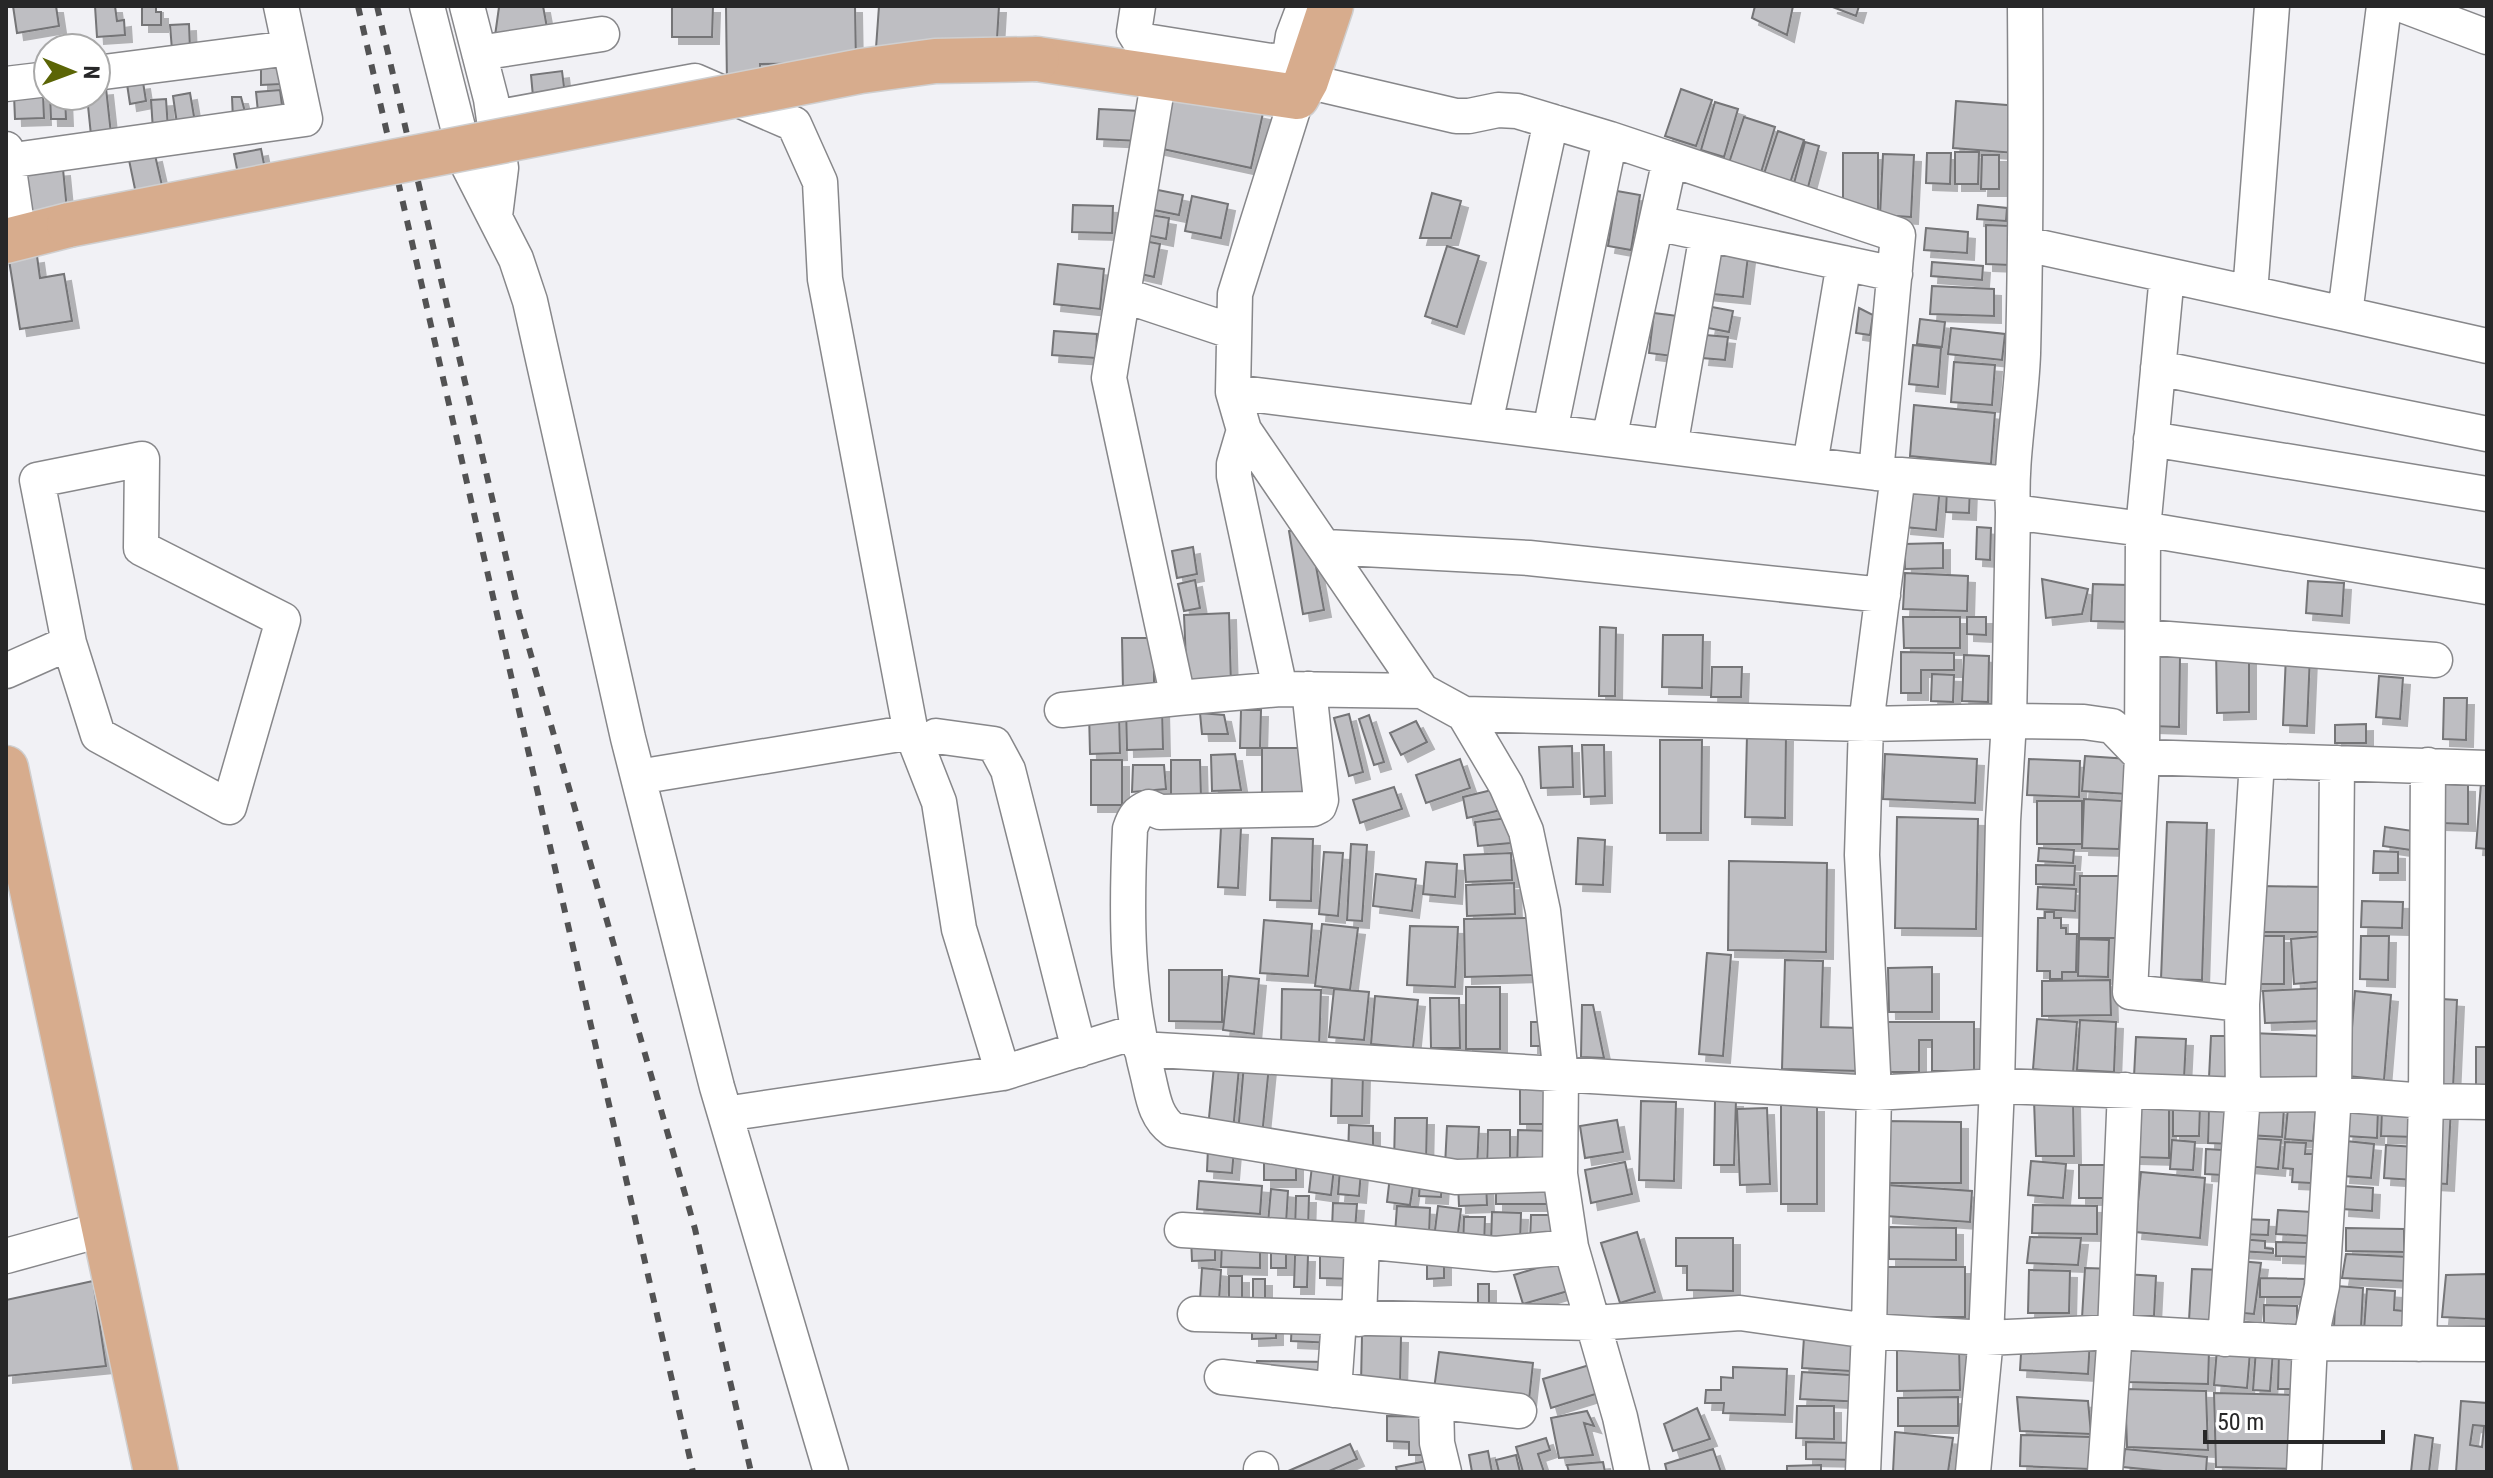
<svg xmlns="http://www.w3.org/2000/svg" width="2493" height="1478" font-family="'Roboto Condensed',sans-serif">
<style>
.building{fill:#bebec2;stroke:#747477;stroke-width:2;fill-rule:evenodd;filter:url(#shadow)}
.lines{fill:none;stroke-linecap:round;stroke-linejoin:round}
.minor-casing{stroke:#87878a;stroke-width:37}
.major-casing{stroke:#cfcfd0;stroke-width:47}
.minor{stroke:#fff;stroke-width:34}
.major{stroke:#d7ac8d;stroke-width:44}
.rail{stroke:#525253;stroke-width:6;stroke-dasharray:10 10;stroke-linecap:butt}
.major-bridge-casing{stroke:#cfcfd0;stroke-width:47;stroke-linecap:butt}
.major-bridge{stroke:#d7ac8d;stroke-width:44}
</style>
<defs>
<filter id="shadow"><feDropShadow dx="7" dy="7" stdDeviation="0" flood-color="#0004"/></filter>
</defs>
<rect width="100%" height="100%" fill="#f1f1f5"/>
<path class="building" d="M13,6h43l3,20 -42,7z
M95,6h20l2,15 7,-1 1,15 -28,2z
M142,6h14v6h5v13h-19z
M543,6l5,27 -54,10 5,-36z
M672,6h41l-1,31h-40z
M726,6h129l1,57 -96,1 1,22h-34z
M879,6h120l-3,50 -120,-8z
M1755,6h38l-6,29 -35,-17z
M1830,6h29l-3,10z
M189,24l1,25 -18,1 -2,-25z
M261,65h21v19l-21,1z
M562,71l4,32 -32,4 -3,-32z
M143,82l3,19 -16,3 -3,-20z
M106,88l6,55 -20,2 -5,-49h9v-7z
M1681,89l31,11 -16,46 -31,-10z
M280,90l4,30 -25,2 -3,-30z
M190,93l6,35 -18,3 -5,-35z
M1169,93l94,20 -12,55 -93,-20z
M43,94l1,24 -29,1 -1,-24z
M50,96h15l1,23h-15z
M232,97h9l7,26 -15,-3z
M166,99l2,30 -15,1 -2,-30z
M1956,101l63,5 -4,47 -62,-5z
M1715,102l23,7 -14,48 -23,-7z
M1099,109l42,2 -1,30 -43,-2z
M1744,117l31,10 -17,55 -32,-10z
M1778,131l26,9 -16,49 -26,-9z
M1805,142l14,4 -12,45 -14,-4z
M261,149l5,25 -27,5 -5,-25z
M1955,152h24l-1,32h-23z
M1843,153h35v57h-35z
M1927,153h24l-1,31 -24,-1z
M1883,154l31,1 -3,62 -31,-2z
M155,155l8,35 -22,28 -12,-58z
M1982,155h17v34h-18z
M63,169l5,51 -38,4 -5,-52z
M1148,188l35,7 -4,20 -35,-7z
M1617,191l23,4 -9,55 -23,-4z
M1432,193l29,8 -10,37h-31z
M1192,196l36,8 -7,34 -36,-7z
M1073,205l40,1 -1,27 -40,-1z
M1978,205l29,3 -1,13 -29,-2z
M1144,214l25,4 -3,21 -25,-5z
M1986,225l25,1 -1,39 -24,-1z
M1926,228l42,4 -1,21 -43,-3z
M1139,240l21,4 -6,33 -22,-5z
M1709,243l40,5 -6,49 -40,-4z
M1447,246l32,10 -22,71 -32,-11z
M37,256l3,22 24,-4 8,47 -52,8 -11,-69z
M1932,262l51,4 -1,14 -51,-4z
M1058,264l46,5 -4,40 -46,-5z
M1932,286l62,3v27l-64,-2z
M1712,307l21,4 -4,21 -21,-4z
M1859,308l14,7 -3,20 -14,-2z
M1654,313l24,3 -6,40 -23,-3z
M1920,319l25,3 -3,25 -25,-3z
M1951,328l54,6 -3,26 -54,-6z
M1054,331l43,3 -1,24 -44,-3z
M1705,335l23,2 -3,23 -23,-2z
M1913,345l28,3 -3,39 -29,-3z
M1954,362l41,3 -3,40 -41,-3z
M1914,405l81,8 -4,51 -81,-8z
M1908,484l32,2 -4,44 -32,-3z
M1947,486l23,1 -1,26 -23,-1z
M1977,527l14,1 -1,32 -14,-1z
M1309,528l15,82 -21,4 -14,-83z
M1943,543v25l-38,1 -1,-25z
M1193,547l4,27 -20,4 -5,-27z
M1905,573l63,3 -1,35 -64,-2z
M2042,579l46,10 -6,25 -36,4z
M1195,580l5,28 -16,3 -6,-27z
M2308,581l36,2 -2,33 -36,-3z
M2093,584l35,1 -2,37 -35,-1z
M1229,613l2,71 -44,2 -3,-71z
M1903,617h57v31h-56z
M1967,617h19v18l-19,-1z
M1600,627l16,1 -1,68h-16z
M1663,635h40l-1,53 -40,-1z
M1122,638h32v53h-31z
M2152,641h19v16h9l-1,70 -28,-1z
M2216,647h33v65l-32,1z
M1901,652l53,1v17h-33v23h-20z
M1964,655l25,1 -1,46 -26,-1z
M2286,655h24l-3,71 -24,-1z
M1712,667h30l-1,30h-30z
M1932,674l22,1 -1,27 -22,-1z
M2379,676l24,2 -3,41 -24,-2z
M2444,698h23l-1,42 -23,-1z
M1162,706l1,43 -36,1 -1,-42z
M1241,710h20l-1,38h-20z
M1089,712h30l1,41 -30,1z
M1200,713l24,2 4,19h-26z
M1349,714l14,58 -14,4 -15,-58z
M1369,715l15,47 -10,3 -15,-46z
M1416,721l11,21 -26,13 -11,-22z
M2366,724v19h-31v-18z
M1747,735h39l-1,83 -40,-1z
M1660,740h42l-1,93h-41z
M1582,745h22l1,51 -21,1z
M1572,746l1,41 -32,1 -2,-41z
M1262,748h41v49h-41z
M1235,754l6,36 -29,1 -1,-36z
M1885,754l92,5 -2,44 -92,-4z
M2085,756l44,3 -2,35 -45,-3z
M1460,759l10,29 -44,15 -10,-28z
M2029,759l51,2 -1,36 -52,-2z
M1091,760h31v45h-31z
M1171,760h29l1,38 -30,1z
M1133,765h31l2,24 -34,3z
M2481,783h6v66l-11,-1z
M2440,784l28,1v39l-29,-1z
M1394,787l8,22 -42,14 -7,-23z
M1500,788l5,21 -38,9 -4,-21z
M2084,799l38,2 -3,48 -37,-1z
M2037,801h45v43h-45z
M1897,817l81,2 -2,110 -81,-1z
M1508,818l3,25 -33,3 -3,-24z
M2167,822l40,1 -5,157 -41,-1z
M1221,827l20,1 -3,60 -20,-1z
M2385,827l28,4 -2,19 -28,-4z
M1272,838l41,1 -2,62 -41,-1z
M1578,838l27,2 -2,45 -27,-1z
M1351,844l16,1 -5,76 -15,-1z
M2039,848l35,2 -1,13 -35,-2z
M2374,851l24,1v21h-25z
M1324,852l19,1 -5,63 -19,-2z
M1511,853l1,27 -46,2 -2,-27z
M1729,861l98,2 -1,89 -98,-2z
M1426,862l31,2 -2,33 -32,-3z
M2036,865l39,1 -1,19 -38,-1z
M1376,874l40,5 -4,32 -39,-5z
M2080,876h39v62h-40z
M1514,883l1,31 -48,2 -1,-31z
M2259,886l69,1 -1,45h-68z
M2038,887l38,2 -1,22 -38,-2z
M2362,901l41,1 -1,26 -41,-1z
M2045,912h9v6h7v10h5v6h11l-1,38h-14v7h-12v-8h-13l1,-53h7z
M1533,918l2,57 -70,2 -1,-58z
M1264,920l48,4 -4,52 -48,-3z
M1322,924l36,4 -8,62 -35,-4z
M1410,926l48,1 -3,60 -48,-2z
M2255,936h29v48h-29z
M2322,936l4,45 -32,3 -3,-45z
M2361,936h28l-1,44 -28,-1z
M2079,939l30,1 -1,37 -30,-1z
M1707,953l24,2 -8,101 -24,-2z
M1785,960l38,1 -2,66 40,1 -1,43 -78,-2z
M1932,967v45h-43l-1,-44z
M1169,970h53v52l-53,-1z
M1229,976l30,3 -5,55 -31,-4z
M2110,980l1,35 -69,1v-35z
M1466,987h34v62h-34z
M2324,988l2,33 -61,2 -2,-32z
M1282,989l39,1 -2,58h-38z
M1334,989l35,3 -5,48 -35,-3z
M2355,991l36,4 -7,85 -36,-4z
M1375,996l43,4 -5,48 -42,-4z
M1430,998h29l1,50h-29z
M2442,999l15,1 -4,89 -15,-1z
M1582,1005h11l11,53 -23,-1z
M2037,1019l40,3 -4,51 -40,-4z
M2080,1020l36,2 -2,50 -37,-2z
M1531,1022h13v24h-13z
M1887,1022h87v49h-42v-31h-13v32h-32z
M2251,1033l73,3 -2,50 -74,-3z
M2211,1036h25l-2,43 -25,-1z
M2136,1037l50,2 -2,40 -50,-2z
M2476,1047h11v38h-11z
M1244,1064l25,2 -7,70 -24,-3z
M1214,1066l25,2 -6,63 -25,-3z
M1332,1071l31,1 -1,44h-31z
M1520,1081h32v43h-32z
M2073,1099l1,57h-38l-2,-56z
M1715,1100h21l-2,65h-20z
M1641,1101l35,1 -2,79 -35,-1z
M2135,1104h34v54l-35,-1z
M2173,1104l27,1 -1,31h-26z
M2209,1104h24l-1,40 -24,-1z
M1781,1105h36v99h-36z
M2250,1106l34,2 -2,29 -34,-2z
M2435,1107l16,1 -4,76 -16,-1z
M1767,1108l3,76 -30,1 -3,-76z
M2288,1108l28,2 -3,31 -28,-2z
M2348,1108l30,1 -1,29 -31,-2z
M2382,1109l35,2 -2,26 -34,-1z
M1395,1118h32l-1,46 -32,-1z
M1617,1120l6,32 -38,6 -5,-32z
M1884,1121l77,1v61h-77z
M1349,1125l24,1v33l-25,-1z
M1447,1126l32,1 -2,41 -32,-2z
M1488,1130h22v36h-23z
M1518,1130l34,1 -1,40 -34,-1z
M2248,1138l33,2 -3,29 -32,-3z
M2172,1140l23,2 -2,28 -23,-1z
M2346,1141l28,3 -3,34 -28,-2z
M2285,1142l21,1 -1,11h8l-2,29 -19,-1 1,-13 -10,-1z
M2386,1145l29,2 -1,33 -30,-2z
M1208,1148l26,1 -2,24 -25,-2z
M2206,1149l17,1 -1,25 -17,-1z
M1264,1153h32v27h-32z
M2031,1161l35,3 -3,34 -35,-3z
M1625,1162l7,32 -41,9 -6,-33z
M2079,1165h35v33h-35z
M1312,1166l22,2 -3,27 -22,-3z
M1340,1169l21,2 -2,25 -21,-2z
M2141,1172l64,6 -5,60 -65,-6z
M1390,1176l24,3 -4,26 -23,-3z
M1486,1180l1,25 -28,1 -1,-24z
M1199,1181l63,5 -2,28 -63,-5z
M1496,1181l55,1v22h-55z
M1420,1182h22l-1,15 -22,-1z
M1887,1185l85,6 -2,31 -84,-6z
M2343,1186l30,2 -1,23 -30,-2z
M1271,1189l17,2 -2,33 -18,-1z
M1296,1196h13l-1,34 -13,-1z
M1333,1203l24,1 -2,26 -23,-1z
M2033,1205l64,1v28l-65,-1z
M1397,1206l33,2 -1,27 -34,-1z
M1438,1206l23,3 -4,32 -23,-3z
M2278,1210l34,2 -1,24 -35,-2z
M1492,1212l29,1 -1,30h-29z
M1531,1215h25l-1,27 -25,-1z
M1464,1217h21l-1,32 -21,-1z
M2241,1219l28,1 -1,15 -28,-1z
M1889,1227l67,1v32l-67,-1z
M2346,1228l58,1v23l-58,-1z
M1637,1232l18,60 -35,11 -19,-60z
M1191,1237h24v23l-23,1z
M2030,1237l51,1 -3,27 -51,-2z
M1676,1238h57v53l-46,-1v-24h-11z
M2239,1239l26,2v7l8,1v4l-35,-2z
M1222,1242l38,1v25l-39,-1z
M2276,1242l33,1v14l-33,-1z
M1271,1246h15v22h-15z
M1320,1249h33v30l-33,-1z
M1427,1254h17v24l-17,1z
M2346,1254l63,3 -4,24 -63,-3z
M1295,1255h13l-1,32h-13z
M1566,1259l9,30 -52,15 -9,-29z
M2239,1261l22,2 -7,51 -22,-2z
M1882,1267h83v50h-83z
M1202,1268l19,2 -2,31 -19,-2z
M2085,1268l31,1 -3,50 -31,-1z
M2192,1269l31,1 -4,51 -30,-1z
M2029,1270l41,1 -1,42h-41z
M2124,1274l32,2 -2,40h-32z
M2487,1274v45l-45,-2 4,-42z
M1229,1276h13v22h-13z
M2260,1278l45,1 -1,18h-44z
M1253,1279h12v21h-12z
M93,1281l13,85 -100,10v-76z
M1478,1284h11v23h-11z
M2336,1286l27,2 -2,40 -27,-1z
M2367,1289l28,2 -1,19 10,1 -2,22 -38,-3z
M2264,1305l33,1v22l-33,-1z
M1276,1318v20l-24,1v-20z
M1292,1319l43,2 -1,22 -43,-2z
M1362,1335l39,1 -1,49 -39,-1z
M1804,1337l64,4 -2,31 -64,-4z
M2022,1337l68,3 -2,34 -68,-4z
M1959,1343l1,47 -63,1v-47z
M2217,1349l33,3 -3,36 -33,-3z
M2256,1349l17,2 -3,40 -17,-1z
M2279,1349l19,1 -1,39h-19z
M2127,1350l82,1 -1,33 -82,-2z
M1439,1352l94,11 -4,37 -95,-11z
M1257,1361l74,1v18l-75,-1z
M1596,1363l9,28 -54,17 -8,-29z
M1733,1367l54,2 -2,46 -62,-2 1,-10h-19l1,-13h15v-13l12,1z
M1802,1372l64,4 -1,26 -65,-3z
M2125,1389l81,2 2,59 -81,-3z
M2214,1393l80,2 1,74 -79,-2z
M1958,1397v29h-60v-28z
M2017,1397l71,4 3,33 -71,-3z
M2461,1401l26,2v69h-31zM2473,1425l11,1 -2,21 -12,-2z
M1797,1406h37v33l-38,-1z
M1697,1408l13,31 -37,12 -9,-27z
M1587,1411l7,15 -10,-3 9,32 -34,3 -8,-40z
M1387,1416l43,1 -2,38h-19v-13l-22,-1z
M1895,1432l58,6 -5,34h-55z
M2021,1435l70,2 -1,32 -70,-3z
M2415,1435l18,3 -4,34h-18z
M1546,1438l4,12 -12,4 6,18h-21l-7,-25z
M1806,1442l52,1 -1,17 -51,-1z
M1350,1444l7,15 -30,13h-41z
M1713,1449l8,23h-54l-2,-8z
M2125,1449l82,8 -1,15h-33l-50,-5z
M1488,1451l4,21h-20l-3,-17z
M1516,1455l4,17h-21l-3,-12z
M1437,1459l3,13h-43l-1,-5z
M1603,1462l2,10h-36l-2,-7z
M1821,1465v7h-34v-6z"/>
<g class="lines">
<defs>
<path id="minor" d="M427,6l40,157 49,96 14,42 98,437 89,349 114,385
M467,6l24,93 10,69 -6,48
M1138,6l-4,26 5,8 132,21 13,-1 6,-5 3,-19 11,-29 3,-1
M2384,6l-39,308 142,32
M2405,6l82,31
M479,53l123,-19
M96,73l194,-25
M1159,77l-50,301 69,320 102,-9 142,2
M1306,81l150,35h13l29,-6 19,1 93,28 288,96 -22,238 136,11
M6,84l42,-5
M1297,97l-62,197 -2,98 11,38 178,261 42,23 42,71 20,46 17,80 18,164 -1,99 11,73 49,170 12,55
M494,118l201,-37 99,43 26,58 5,97 85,449 -10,6 -262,43
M6,149l13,89
M7,161l298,-42 -24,-113
M1656,223l239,51
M2026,244l319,70
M2167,275l-24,254 -1,228 -12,235 112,12 1,91 -18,244
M2250,293l22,-287
M1123,295l111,37
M2158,368l329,66
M1233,392l643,81
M1485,423l66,-302
M1244,430l-10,34v12l46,213
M1550,431l60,-292
M1609,439l61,-280
M2151,439l336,55
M1670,447l37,-213
M142,459l-1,89 142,72 -54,187 -131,-72 -29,-92 -32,-163z
M1810,464l34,-201
M2013,512l130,17 344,58
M1326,547l203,11 354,37
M2143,637l292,23
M6,671l63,-28
M1309,689l12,111 -2,6 -6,3 -153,3 -11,-5c-12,5 -15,10 -19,22 -4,88 -4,161 18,247 5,21 7,41 25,54l283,47 104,-3
M1062,710l116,-12
M1464,714l402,10 143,-3 75,1 28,4 30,31 345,11
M936,736l58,8 14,26 71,280
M2242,1004l15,-243
M1141,1049l733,44 123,-7 246,9 91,-1 92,7 61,1
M1003,1073l135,-42
M725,1114l278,-41 -44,-144 -20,-127 -29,-74
M1182,1230l180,11 133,13 76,-7
M6,1256l98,-27
M1195,1314l399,9 146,-10 129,18 117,7 129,-6 195,11 177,1
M1359,1319l3,-78
M2419,1344l7,-243 2,-336
M1222,1377l297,34
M1334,1390l5,-71
M1436,1402l1,41 7,29
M1261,1469v3
M1863,1472l6,-141 5,-238 -12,-238 4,-131 32,-249
M1973,1472l13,-134 11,-252 6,-265 6,-100 4,-209c-3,-53 8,-105 10,-158 3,-116 3,-232 2,-348
M2105,1472l10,-140 10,-242
M2304,1472l6,-129 12,-57 12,-192 3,-331"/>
<path id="major" d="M1037,59l260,38 9,-16 25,-75
M6,241l63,-16
M6,768l150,704"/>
</defs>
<use href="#minor" class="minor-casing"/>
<use href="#major" class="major-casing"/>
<use href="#minor" class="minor"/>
<use href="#major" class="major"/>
<path class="rail" d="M358,6l335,1466
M377,6l142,607 176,616 56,243"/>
<defs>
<path id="major-bridge" d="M69,225l792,-154 74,-10 102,-2"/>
</defs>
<use href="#major-bridge" class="major-bridge-casing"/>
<use href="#major-bridge" class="major-bridge"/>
</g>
<rect width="2493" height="1478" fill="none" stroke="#272728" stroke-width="16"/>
<g transform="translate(72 72) rotate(91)"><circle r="38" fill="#ffffff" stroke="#a9a9a9" stroke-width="2"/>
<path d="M0-6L14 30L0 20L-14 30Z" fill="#5b6506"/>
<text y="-12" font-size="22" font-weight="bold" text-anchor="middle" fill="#272728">N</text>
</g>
<path d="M2205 1430v12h178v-12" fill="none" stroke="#272728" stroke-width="4"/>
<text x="2217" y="1430" font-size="24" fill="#272728" stroke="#ffffff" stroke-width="6" paint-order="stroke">50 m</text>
</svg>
